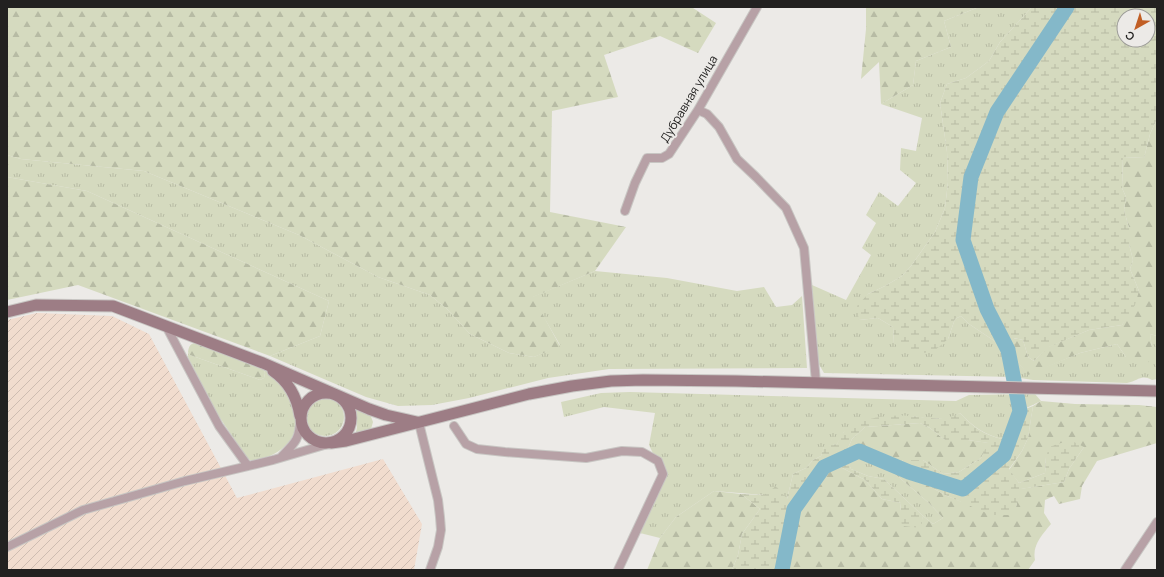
<svg xmlns="http://www.w3.org/2000/svg" width="1164" height="577" font-family="Manrope,sans-serif">
<style>
.industrial{fill:url(#industrial-furrows)}
.grass{fill:url(#grass-tufts)}
.forest{fill:url(#forest-firs)}
.wetland{fill:url(#wetland-marsh);fill-rule:evenodd}
.lines{fill:none;stroke-linecap:round;stroke-linejoin:round}
.river{stroke:#84b8c9;stroke-width:15}
.street-casing{stroke:#c8c6c3;stroke-width:10}
.secondary-casing{stroke:#c8c6c3;stroke-width:13}
.street{stroke:#b7a1a6;stroke-width:8}
.secondary{stroke:#9d7d85;stroke-width:11}
.labels{text-anchor:middle;stroke-width:4;stroke-linejoin:round;paint-order:stroke}
.street-label{font-size:12px;fill:#222120;stroke:#eceae7}
</style>
<defs>
<pattern id="industrial-furrows" width="10" height="10" patternUnits="userSpaceOnUse"><rect width="10" height="10" fill="#f1dcce"/><path d="M-1 1l2-2M0 10L10 0M9 11l2-2" fill="none" stroke="#cebcb1"/></pattern>
<pattern id="grass-tufts" width="24" height="20" patternUnits="userSpaceOnUse"><rect width="24" height="20" fill="#d5dabf"/><path d="M3 7l-1-3M5 7V3M7 7l1-3M15 17l-1-3M17 17v-4M19 17l1-3" fill="none" stroke="#b7bba4"/></pattern>
<pattern id="forest-firs" width="22" height="20" patternUnits="userSpaceOnUse"><rect width="22" height="20" fill="#d5dabf"/><path d="M5 1l3.5 6h-7zM16 11l3.5 6h-7z" fill="#b7bba4"/></pattern>
<pattern id="wetland-marsh" width="20" height="14" patternUnits="userSpaceOnUse"><rect width="20" height="14" fill="#d5dabf"/><path d="M1 5h8M5 5V1M11 12h8M15 12V8" fill="none" stroke="#b7bba4"/></pattern>
</defs>
<rect width="100%" height="100%" fill="#eceae7"/>
<path class="industrial" d="M37,313l75,3 37,18 88,164 146,-39 39,65 -8,46h-407v-250z"/>
<path class="grass" d="M979,7h53l-32,35 -11,19 -23,17 -19,6 -7,19 7,49 1,30 -3,26 -10,24 -24,34 -9,10 -17,10 -17,8 -9,26 19,-2 15,9 1,17 54,-5 7,-20 6,-3 8,8 39,26 3,13 6,-2 11,13 52,-21 37,-9 9,13 26,-9 -2,-14 7,2v43l-5,1c-12,-6 -13,1 -25,3l-94,-3 -19,-3 -190,-4 -11,-19 -5,-63 4,-6 34,15 25,-45 -9,-7 14,-25 -10,-8 13,-23 19,14 18,-23 -16,-13 1,-22 15,3 6,-33 -41,-14 32,-19 3,-24 35,-14 -7,-26z
M7,155l14,4 123,12 155,64 79,42 52,18 17,14 23,25 39,19 25,4 26,-12 -28,-48 63,-26 72,7 70,13 27,-4 12,20 16,-2 10,-9 5,72 -198,1 -61,9 -79,20 -37,7 -34,1 -32,-9 -96,-41 50,-20 9,-35 -242,-110 -80,-14z
M188,352l2,3 70,25 4,-2 1,-5 -2,-4c15,9 23,18 29,34 2,7 5,14 4,21 -2,22 -24,34 -44,37l-5,-3 -33,-49 -26,-52z
M630,392l326,9 13,-6 66,-1 6,7 -21,10 -8,22 -10,6c-17,-4 -30,-13 -42,-26l-9,5h-26l-14,-2 -67,16 -7,12 -13,3 -3,9 -8,4 -7,8 -13,6 -6,25 -23,-4 -50,-4 -38,26 -16,21 -24,-6 27,-58 -14,-29 6,-32 -51,-6 -40,10 -3,-15 40,-9z
M306 417a19 19 0 1 1 38 0a19 19 0 1 1-38 0Z
M352,407l18,7 3,8 -2,7 -16,6c4,-11 2,-18 -3,-28z
M859,451l3,5 25,11 42,36 14,15 -10,6 -10,-8 -39,-37 -16,-3 -17,-7 -5,-12z"/>
<path class="forest" d="M7,7h686v1l23,15 -18,30 -38,-17 -56,19 14,42 -66,14 -2,101 76,15 -31,44 -62,26 27,49 -26,11 -25,-4 -39,-19 -23,-25 -17,-14 -52,-18 -79,-42 -155,-64 -123,-12 -14,-4z
M866,7h113l-35,14 7,26 -35,14 -3,24 -32,19 -2,-42 -18,17 5,-50z
M1157,119v217l-7,-2 2,14 -3,14 -12,2 -11,-7 -9,-13 -37,9 -52,22 -11,-14 -4,-23 10,2 5,17 6,4 14,-14 41,-17 33,-5 17,-34 -9,-22 3,-9 -4,-16v-16l-5,-18 2,-13 -4,-9 1,-31 21,1 6,-24z
M7,177l80,14 242,110 -9,35 -50,20 -192,-71 -71,15z
M195,343l68,26 2,4 -1,5 -4,2 -70,-25 -2,-3c1,-6 2,-8 7,-9z
M1041,401l34,3 64,1 18,2v36l-60,18 -15,25 -2,13 -21,5 -5,-8 -9,4 -1,13 7,11c-9,11 -19,21 -16,36l-7,10h-246v-3l8,-8 4,-50 30,-42 9,-4 32,17 17,19 19,4 -1,8 20,16 3,-11 10,8 10,-6 -14,-15 -42,-36 -25,-11 -3,-5 -11,-3 4,-9 13,-12 55,-4 10,5 15,12h23l21,3 -8,15 -22,14 -16,2 -20,-14h-21l7,12 20,14 16,9 17,7 54,5 4,-18 44,-7 5,-13 15,-22 -38,10 -1,16 -26,10 -10,-13 13,-19 6,-13 5,-32z
M714,491l27,3 19,15 -18,25 -4,21 -6,15h-85l13,-32 16,-21z"/>
<path class="wetland" d="M1032,7h125v112l-7,15 -6,24 -21,-1 -1,31 4,9 -2,13 5,18v16l4,16 -3,9 9,22 -4,14 -13,20 -33,5 -40,17 -15,14 -6,-4 -5,-17 -9,-2 3,23 -6,3 -3,-14 -39,-26 -8,-8 -6,3 -7,20 -15,13 -20,2 -19,-10 -1,-17 -15,-9 -19,2 -2,-14 11,-12 17,-8 17,-10 9,-10 24,-34 10,-24 3,-26 -1,-30 -7,-49 7,-19 19,-6 23,-17 11,-19zM1124,16h24v24h-24z
M1033,406l-5,32 -6,13 -13,18 10,14 26,-10 1,-16 3,-10 21,-7 14,7 -15,22 -5,13 -43,7 -5,18 -7,8h-18l-46,-20 -16,-9 -20,-14 -7,-12h21l20,14 16,-2 22,-14 7,-15 -20,-3h-23l-15,-12 -10,-5 -55,4 -13,12 -4,9 11,3 -12,6 4,12 17,7 16,3 39,37 -2,12 -19,-2 -2,-15 1,-8 -19,-4 -17,-19 -32,-17 -9,5 -30,41 -4,50 -8,8v3h-50l6,-15 4,-21 18,-25 -19,-15 23,1 12,-9 11,13 6,-25 13,-6 7,-8 8,-4 3,-10 13,-2c2,-4 3,-8 6,-11 12,-16 51,-19 69,-17 17,2 33,5 48,-3 12,13 24,22 42,26l10,-6 8,-22z"/>
<g class="lines">
<path class="river" d="M782,570l12,-61 30,-42 35,-16 50,21 54,17 41,-34 16,-44 -12,-61 -21,-41 -24,-69 8,-63 26,-65 70,-105"/>
<defs>
<path id="street" d="M698,110l9,4 12,13 18,32 19,18 30,31 18,40 12,134
M625,211l10,-28 12,-25h15l7,-4 29,-44 59,-103
M166,326l53,100 29,40
M419,423l19,77 2,17 1,13 -3,17 -8,23
M454,426l12,18 11,5 28,3 81,6 36,-7 20,1 16,9 5,13 -45,96
M282,456c13,-13 18,-17 18,-37
M7,547l76,-37 102,-29 88,-21 58,-17
M1125,570l32,-48"/>
<path id="secondary" d="M7,312l29,-7 77,1 150,57 106,46 17,6 31,7
M273,371c16,11 24,26 27,45
M301 418a25 25 0 1 1 50 0a25 25 0 1 1-50 0Z
M331,443l15,-2 183,-47 43,-8 39,-5 32,-1 93,1 421,10"/>
</defs>
<use href="#street" class="street-casing"/>
<use href="#secondary" class="secondary-casing"/>
<use href="#street" class="street"/>
<use href="#secondary" class="secondary"/>
</g>
<g class="labels">
<g class="street-label">
<text transform="translate(689 99) rotate(-59)" y="4">Дубравная улица</text>
</g>
</g>
<rect width="1164" height="577" fill="none" stroke="#222120" stroke-width="16"/>
<g transform="translate(1136 28) rotate(219)"><circle r="19" fill="#eceae7" stroke="#9b9a97"/>
<path d="M0-3L7 15L0 10L-7 15Z" fill="#c15e24"/>
<text y="-6" font-size="11" font-weight="bold" text-anchor="middle" fill="#222120">С</text>
</g>
</svg>
